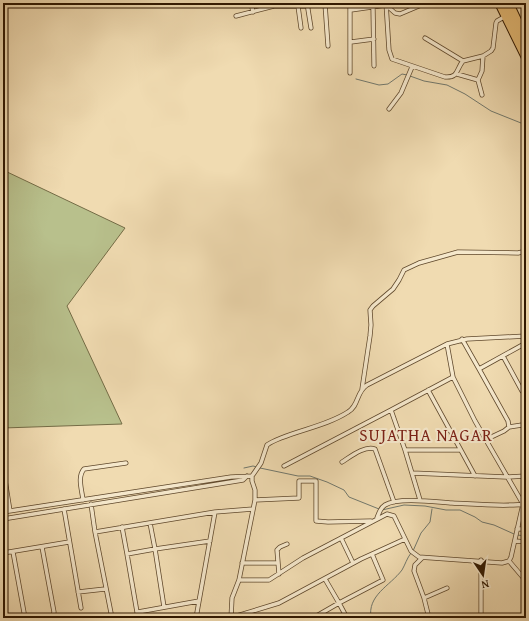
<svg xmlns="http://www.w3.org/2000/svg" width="529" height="621" font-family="'Gentium Book Plus',serif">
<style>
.green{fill:#b8c08c;stroke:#746c46}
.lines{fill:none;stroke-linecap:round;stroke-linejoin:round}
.stream{stroke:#71786d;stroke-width:1}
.street-casing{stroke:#5f482c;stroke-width:5}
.primary-casing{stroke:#2f1700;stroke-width:8}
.street{stroke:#f5e8cc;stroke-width:3.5}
.primary{stroke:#e8be78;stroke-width:6}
.labels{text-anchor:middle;stroke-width:4;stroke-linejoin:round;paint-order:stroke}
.neighbourhood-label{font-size:17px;letter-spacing:1px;fill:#7a1f14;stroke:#f5e8cc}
</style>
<rect width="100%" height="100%" fill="#f0dbb1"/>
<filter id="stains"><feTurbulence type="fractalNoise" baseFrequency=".005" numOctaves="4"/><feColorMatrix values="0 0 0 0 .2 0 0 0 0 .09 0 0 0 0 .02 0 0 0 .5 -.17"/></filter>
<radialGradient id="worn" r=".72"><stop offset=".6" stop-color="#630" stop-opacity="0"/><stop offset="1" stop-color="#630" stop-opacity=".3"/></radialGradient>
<path class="green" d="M3,170l122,58 -58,78 55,118 -119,4z"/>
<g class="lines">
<path class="stream" d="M410,76l14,5 23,4 18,9 26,17 35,14
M356,79l23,6 9,-1 14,-10 5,1
M244,468l9,-2 4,1
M260,468l38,8h12l17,6 17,8 5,7 30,12
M382,510l22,-5 21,1 21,4h14l15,7 7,5 12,3 20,9
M517,535l9,1
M413,551l8,-18 9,-11 2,-13
M371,618c-4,-23 19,-32 31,-48 3,-5 5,-12 9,-17"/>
<defs>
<path id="street" d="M251,3l2,9
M307,3l4,25
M386,3l3,47 3,9 53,18c14,1 11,-8 18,-16l20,-5 8,-5 2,-3 3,-25 1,-2 7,-4
M325,4l3,42
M298,6l3,22
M373,7l1,59
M351,10l35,-5 9,8 5,1 26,-11
M236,16l38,-10h34l20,-3
M425,38l38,23
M351,42l23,-3
M350,73v-70
M457,74l21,6
M482,95l-4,-15 4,-9 1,-15
M389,109l12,-16 11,-26
M462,339l17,30
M447,344l20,-5 59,-3
M503,356l19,35
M362,389l8,-53 1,-11 -1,-15 3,-4 20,-17 6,-9 5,-10 15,-7 39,-11 60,1 8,-2
M428,390l47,86
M509,427l13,-2
M485,440l19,-9 5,-4 -1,-6 -29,-52 47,-26
M405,450h55
M342,462c8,-5 23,-17 33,-13l19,53
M284,466l107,-56
M3,467l7,44
M412,473l94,4 20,-1
M83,500c-1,-10 -6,-23 1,-31l42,-6
M255,500l44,-2v-17h17v40l12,1 43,-1
M420,500l-15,-50 -14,-40 62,-33
M91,504l4,28 120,-20 38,-3
M64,509l17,99
M3,512l228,-35 21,-1
M377,518c2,-5 3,-10 8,-13 13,-8 51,-3 67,-2 22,1 52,4 74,1
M3,519l234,-38 6,-1 4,-4
M150,523l5,26 55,-8
M122,527l5,27 28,-5 9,58
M517,529h9
M95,532l17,86
M341,538l12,25
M515,541l11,1
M42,547l12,65 -1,4 -5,2
M13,552l12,66
M3,553l66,-11
M127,554l11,64
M422,558l-7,7 -1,6 10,27 5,20
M481,560v58
M509,561l17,20
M242,563h36
M279,574l-2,-24 3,-3 7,-3
M325,579l14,24 44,-23 -11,-26
M78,592l27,-3
M424,598l23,-10
M138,612l61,-11
M196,618l19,-106
M230,618l49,-15 82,-44 44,-20
M231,618l1,-20 7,-18 16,-80v-10l-3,-9v-5l9,-13 6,-18c4,-3 9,-5 14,-7 22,-9 47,-13 67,-26 11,-6 8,-20 19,-27l80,-41 6,33 22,44 48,83 -12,53 -2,4 -7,2 -83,-6 -8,-6 -17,-35 -7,-2 -84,44 -34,22h-30
M313,618l26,-15 8,15"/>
<path id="primary" d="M498,3l28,57
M504,3l22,44
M510,3l16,34"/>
</defs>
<use href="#street" class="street-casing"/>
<use href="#primary" class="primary-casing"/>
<use href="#street" class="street"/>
<use href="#primary" class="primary"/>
</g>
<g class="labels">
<g class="neighbourhood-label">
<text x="426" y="441">SUJATHA NAGAR</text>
</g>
</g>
<rect width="529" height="621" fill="none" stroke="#f0dbb1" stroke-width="16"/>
<rect x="4" y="4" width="521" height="613" fill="none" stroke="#2f1700" stroke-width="2"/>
<rect x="8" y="8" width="513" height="605" fill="none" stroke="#2f1700"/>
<g transform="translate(483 575) rotate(167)" stroke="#f5e8cc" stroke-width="3" paint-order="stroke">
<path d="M0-3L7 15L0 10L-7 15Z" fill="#2f1700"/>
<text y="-6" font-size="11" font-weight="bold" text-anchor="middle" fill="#2f1700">N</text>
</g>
<rect width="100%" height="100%" filter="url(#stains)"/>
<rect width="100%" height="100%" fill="url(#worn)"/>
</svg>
